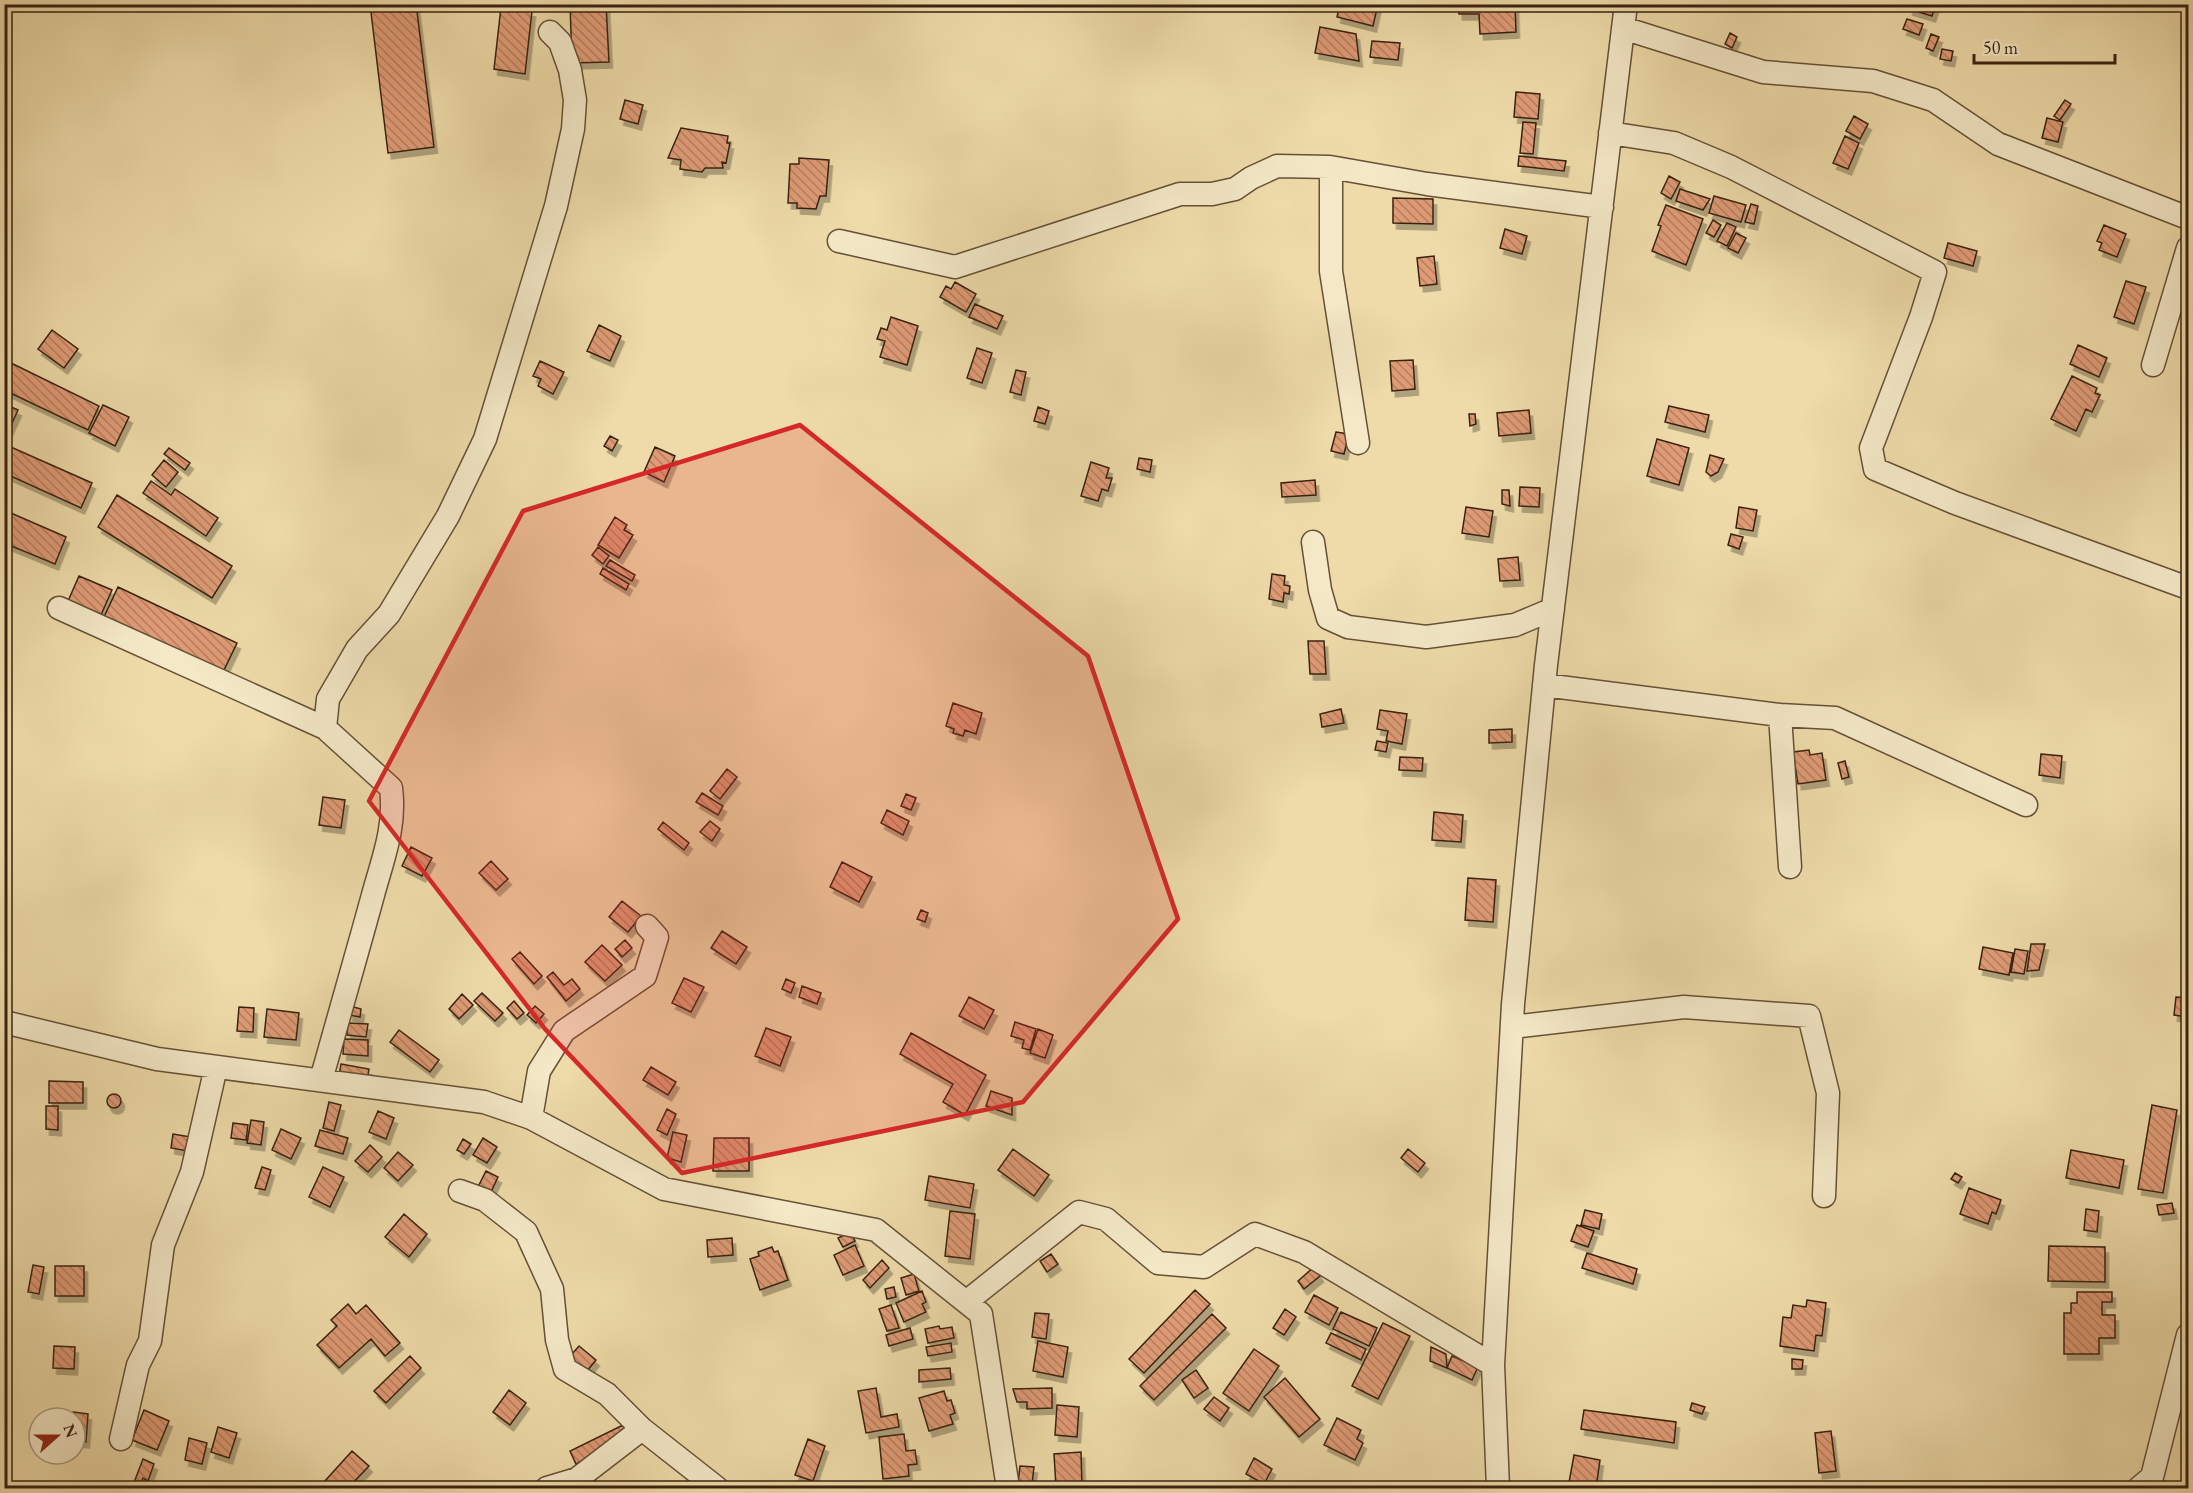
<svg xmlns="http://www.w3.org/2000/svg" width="2193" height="1493" font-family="'EB Garamond',serif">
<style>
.building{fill:url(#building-back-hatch);stroke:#392211;stroke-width:1.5;filter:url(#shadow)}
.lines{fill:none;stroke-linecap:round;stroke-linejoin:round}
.minor-casing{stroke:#665037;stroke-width:25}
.minor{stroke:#f4e8c7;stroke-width:22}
.marked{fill:#d62828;fill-opacity:0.2;stroke:#d62828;stroke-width:4.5;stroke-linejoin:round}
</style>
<defs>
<pattern id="building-back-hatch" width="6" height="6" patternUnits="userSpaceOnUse" patternTransform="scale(1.5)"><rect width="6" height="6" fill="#df9b76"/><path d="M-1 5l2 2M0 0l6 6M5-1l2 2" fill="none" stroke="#b67e5f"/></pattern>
<filter id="shadow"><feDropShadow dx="3.5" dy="6" stdDeviation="0" flood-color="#0004"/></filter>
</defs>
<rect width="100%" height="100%" fill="#eedba9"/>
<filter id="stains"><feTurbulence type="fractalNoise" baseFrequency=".00333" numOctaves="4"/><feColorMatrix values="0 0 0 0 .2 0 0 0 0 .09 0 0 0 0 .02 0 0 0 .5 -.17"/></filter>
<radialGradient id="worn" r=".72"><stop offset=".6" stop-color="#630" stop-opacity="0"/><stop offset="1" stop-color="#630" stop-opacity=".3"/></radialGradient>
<path class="building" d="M370,4h46l18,143 -46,6z
M570,4h36l3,58 -37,1z
M1340,4h38l-5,22 -36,-9z
M1458,4h57l1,28 -36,2 -1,-20h-20z
M1911,4h25l-4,12 -23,-7z
M501,7l31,4 -7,63 -31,-5z
M1907,19l16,5 -4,11 -16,-6z
M1320,27l36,7 3,27 -44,-8z
M1730,33l7,4 -5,11 -7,-4z
M1931,34l8,3 -6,14 -7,-3z
M1372,41l28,2 -2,17 -28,-3z
M1942,49l11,2 -2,10 -11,-2z
M1516,92l24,2 -2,25 -24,-2z
M625,100l18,5 -5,19 -18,-5z
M2065,100l6,4 -11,16 -6,-4z
M1854,116l14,8 -8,15 -14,-8z
M2047,118l16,4 -5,20 -16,-4z
M1523,122l13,1 -3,31 -13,-1z
M681,128l47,8 -1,7h3l-4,20 -4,-1 1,6h-18l-3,4 -22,-3 1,-9 -13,-2z
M1845,136l14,7 -11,26 -15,-6z
M1519,156l47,5 -2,10 -46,-5z
M799,158l30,2 -3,36h-6l-4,13 -19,-1v-5h-9l2,-39h9z
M1669,176l11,6 -9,17 -10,-6z
M1680,189l30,10 -7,11 -27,-9z
M1714,196l32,9 -5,17 -32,-9z
M1393,198l40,1v25l-40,-1z
M1751,204l7,2 -4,18 -9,-2z
M1666,205l37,14 -17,46 -34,-14 9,-25 -3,-1z
M1713,220l8,5 -7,12 -8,-4z
M1727,223l9,4 -9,19 -10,-5z
M2104,225l22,9 -9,23 -18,-7 3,-7 -5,-2z
M1505,229l22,7 -5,18 -22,-6z
M1736,233l10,5 -8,15 -10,-5z
M1948,243l29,8 -4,15 -29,-8z
M1434,256l3,28 -17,2 -3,-28z
M2126,281l20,6 -12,37 -20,-7z
M955,282l21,12 -10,18 -26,-15 6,-11 5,3z
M975,304l28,12 -6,13 -28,-12z
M891,317l27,9 -11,39 -27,-8 5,-16 -8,-2 4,-11 6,2z
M599,325l22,11 -11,25 -23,-10z
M52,330l26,19 -14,19 -26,-19z
M2078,345l29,13 -8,19 -29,-13z
M977,348l15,5 -10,30 -15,-5z
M1413,360l2,29 -23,2 -2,-30z
M540,361l24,11 -11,22 -15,-8 3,-7 -8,-3z
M9,362l90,44 -11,24 -84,-40v-19z
M1016,370l10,2 -5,23 -11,-3z
M2072,376l25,12 -2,5 5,2 -8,17 -6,-3 -10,22 -25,-12z
M4,404l14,6 -10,22 -4,-2z
M103,405l26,12 -14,29 -26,-13z
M1669,406l40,9 -4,17 -40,-10z
M1038,407l11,4 -4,13 -11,-3z
M1529,410l2,23 -32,3 -2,-23z
M1469,414h6l1,10 -6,2z
M1336,432l13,2 -5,20 -13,-3z
M610,436l8,4 -6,11 -8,-5z
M1657,439l32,9 -10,37 -32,-9z
M4,444l88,39 -11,25 -77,-35z
M655,447l20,9 -11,26 -20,-10z
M169,448l21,15 -5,7 -21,-16z
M1710,455l14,4 -6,13 -7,4 -5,-4z
M1139,458l13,2 -2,12 -13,-3z
M164,460l14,12 -12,15 -14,-12z
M1091,462l18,6 -3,10h6l-4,13 -6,-2 -4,12 -17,-5z
M1315,480l1,15 -34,2 -1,-14z
M151,481l20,14 4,-6 43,29 -12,18 -63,-43z
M1520,487l20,1 -1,19 -20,-1z
M1502,490h7l1,16 -8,-2z
M117,495l115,71 -20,32 -114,-71z
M1466,507l27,4 -4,26 -27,-4z
M1739,507l18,3 -4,21 -17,-3z
M4,510l62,27 -11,27 -51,-21z
M615,517l12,8 -3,5 9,5 -14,23 -21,-13z
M1731,534l12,3 -4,12 -11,-4z
M598,547l11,9 -6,8 -11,-9z
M1518,557l2,23 -20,1 -2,-22z
M610,560l25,15 -3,6 -26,-15z
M603,568l26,16 -3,6 -26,-16z
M1272,574l13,2 -1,9 6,1 -1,8 -5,-1 -1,9 -14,-3z
M79,576l33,14 -11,25 -33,-14z
M118,587l119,56 -14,29 -119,-55z
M1308,641h16l2,33h-16z
M953,703l29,10 -6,21 -11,-4 -2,6 -10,-3 1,-4 -8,-3z
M1341,709l3,14 -22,4 -2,-13z
M1380,710l27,4 -5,30 -16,-3 2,-10 -11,-2z
M1512,729v13l-23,1v-13z
M1377,741l11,2 -2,9 -11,-2z
M1809,750l1,5 12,-2 4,27 -28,4 -5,-32z
M2041,754l21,2 -2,22 -21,-3z
M1400,757l23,1 -1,13 -23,-1z
M1845,761l4,16 -7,2 -4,-16z
M727,769l10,8 -17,22 -10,-8z
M702,793l21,13 -5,9 -22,-13z
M906,794l10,4 -5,12 -10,-4z
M323,797l22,3 -4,28 -22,-3z
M887,810l22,11 -6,14 -22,-12z
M1434,812l29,3 -2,27 -29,-2z
M710,821l10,8 -8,12 -12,-9z
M663,822l26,21 -5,7 -26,-21z
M411,847l21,11 -10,18 -20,-10z
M491,861l17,18 -12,11 -17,-17z
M842,862l30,15 -13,25 -29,-15z
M1468,878l28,2 -3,42 -28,-2z
M622,901l19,15 -13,16 -19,-15z
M921,910l7,3 -3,9 -8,-3z
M722,931l25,16 -11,17 -25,-16z
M625,940l7,8 -10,9 -7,-8z
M2031,944h14l-6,26 -12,1z
M602,945l20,20 -17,16 -20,-19z
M1983,947l30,6 -4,22 -30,-6z
M2015,949l13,2 -4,23 -13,-2z
M520,952l22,24 -8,8 -22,-25z
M553,972l11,13 8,-6 8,10 -14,12 -19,-24z
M684,978l20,9 -13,25 -19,-9z
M786,979l9,4 -4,10 -9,-4z
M802,986l19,7 -4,11 -18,-7z
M482,993l21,20 -8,8 -21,-20z
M462,994l11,11 -14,14 -10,-10z
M969,997l25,13 -10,19 -25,-13z
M2176,997l12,1 -1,19 -13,-2z
M514,1001l10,12 -7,6 -10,-11z
M350,1006l11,3 -1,8 -11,-2z
M535,1006l9,8 -8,9 -9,-8z
M239,1007l15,1 -1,24 -16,-1z
M267,1009l32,4 -3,27 -32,-3z
M1015,1022l21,7 -6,21 -8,-2 2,-8 -13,-4z
M348,1023l20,1 -2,13 -19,-2z
M766,1028l25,9 -11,29 -25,-10z
M1038,1029l15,6 -8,23 -15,-5z
M399,1030l40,30 -9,12 -40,-30z
M911,1033l75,42 -21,40 -22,-13 10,-18 -53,-30z
M344,1039l24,1v16l-25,-2z
M341,1064l28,5 -2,12 -28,-5z
M651,1067l25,15 -8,13 -25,-15z
M49,1081l34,1v21h-34z
M991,1091l21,7v17l-26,-9z
M107 1101a7 7 0 1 1 14 0a7 7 0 1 1-14 0Z
M329,1102l12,3 -7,26 -11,-3z
M2152,1105l25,5 -14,83 -25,-4z
M46,1106h12v24l-12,-1z
M667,1109l9,5 -9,21 -10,-5z
M378,1111l16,7 -8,21 -17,-7z
M251,1120l13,2 -3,23 -14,-2z
M233,1123l15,2 -2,15 -15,-2z
M281,1129l20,9 -10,21 -19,-9z
M320,1130l28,8 -5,16 -28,-8z
M673,1132l14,3 -6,27 -14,-4z
M173,1134l18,3 -3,14 -17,-3z
M483,1138l14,9 -10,16 -14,-8z
M714,1138h35v33h-36z
M463,1139l8,5 -7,10 -7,-4z
M370,1145l12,12 -14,15 -13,-11z
M1013,1149l36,26 -15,21 -36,-26z
M1408,1149l17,14 -7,9 -17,-14z
M2071,1150l53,10 -5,28 -53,-10z
M398,1152l15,13 -15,16 -14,-13z
M262,1167l9,3 -6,20 -10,-2z
M323,1167l21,10 -14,30 -21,-10z
M486,1171l12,6 -9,19 -12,-7z
M1955,1173l7,4 -4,6 -7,-4z
M929,1176l45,8 -4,24 -45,-8z
M1969,1188l32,12 -5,14 -4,-2 -4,12 -28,-10z
M2172,1203l2,10 -15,2 -2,-10z
M2086,1209l13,2 -2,21 -13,-2z
M1585,1210l17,4 -3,15 -18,-4z
M950,1211l25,3 -5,45 -25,-3z
M404,1214l23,20 -18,23 -24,-20z
M1577,1225l17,6 -6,16 -17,-6z
M850,1232l5,9 -12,6 -5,-9z
M732,1238l1,17 -25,2 -1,-17z
M855,1245l9,21 -21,9 -9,-20z
M2049,1246l56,1v35l-57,-1z
M772,1247l2,5 4,-1 10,29 -28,10 -10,-31 9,-3 -1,-4z
M1587,1253l50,16 -4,15 -51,-16z
M1051,1254l7,10 -11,8 -7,-11z
M882,1260l7,8 -19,20 -7,-8z
M33,1265l11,2 -5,27 -11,-2z
M55,1266h29v30h-29z
M1314,1267l6,9 -16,13 -6,-8z
M914,1274l5,17 -13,4 -5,-17z
M894,1287l2,10 -9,2 -2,-10z
M1195,1290l15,14 -66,69 -15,-14z
M922,1291l4,11 -4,2 4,8 -22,10 -8,-19z
M2077,1292h35v10h-10v13h13v23h-16v16h-35v-41h7v-10h6z
M1314,1295l24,13 -9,17 -24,-13z
M1807,1300l19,3 -4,33 -6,-1 -2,16 -34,-5 3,-29 8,1 2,-13 13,2z
M348,1304l8,10 10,-9 34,38 -15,13 -14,-17 -32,29 -22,-23 20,-19 -6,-6z
M891,1305l8,23 -12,3 -8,-22z
M1285,1309l11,8 -12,18 -11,-7z
M1341,1312l36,16 -8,18 -36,-17z
M1035,1313l14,1 -3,25 -14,-2z
M1212,1314l14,14 -72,72 -14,-14z
M1383,1323l27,13 -32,63 -26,-13z
M939,1326l1,3 12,-2 2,11 -26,5 -3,-14z
M910,1328l3,11 -24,7 -3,-11z
M1331,1333l35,16 -5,11 -35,-17z
M1038,1341l30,6 -5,30 -30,-6z
M951,1343l1,9 -24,4 -2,-9z
M54,1346l21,1 -1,22 -21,-1z
M579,1346l17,14 -14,17 -17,-15z
M1431,1347l15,7 1,14 -17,-7z
M1254,1349l25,17 -30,45 -26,-18z
M410,1356l11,12 -35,35 -12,-12z
M1452,1356l26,11 -6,13 -25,-12z
M1792,1359l11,1 -1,9h-10z
M950,1368l1,11 -32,3v-12z
M1196,1370l12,18 -14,10 -12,-18z
M1285,1378l35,41 -21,18 -35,-40z
M876,1388l5,29 16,-3 2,13 -33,6 -8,-42z
M1052,1388v20l-25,1v-7h-10l-4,-13z
M509,1390l17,13 -16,22 -17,-13z
M944,1391l3,10 4,-1 4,13 -5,2 3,9 -24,7 -10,-33z
M1214,1397l15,11 -9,13 -16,-12z
M1692,1403l13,4 -3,7 -12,-4z
M1057,1405l22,2 -2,30 -22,-2z
M144,1410l25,11 -12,29 -25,-10z
M1584,1410l92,12 -2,21 -93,-14z
M73,1412l15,2 -2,28 -11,-1v-23h-3z
M1337,1418l24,12 -4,9 6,4 -8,17 -31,-15z
M623,1425l7,12 -54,27 -6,-13z
M218,1427l19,6 -8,25 -18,-6z
M1831,1431l5,40 -17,2 -4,-40z
M904,1434l2,17 9,-1 2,14 -9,1 1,11 -26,3 -4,-42z
M189,1438l18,5 -5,21 -17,-4z
M808,1439l17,7 -12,35 -18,-6z
M352,1451l17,15 -21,22h-17l-7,-6z
M1081,1452l1,34 -26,1 -2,-33z
M1574,1455l26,5 -4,28h-28z
M1254,1458l18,11 -8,15 -18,-10z
M143,1459l11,5 -6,17 -5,-3 -2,5 -6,-3z
M1020,1466l14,1 -2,17 -14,-1z"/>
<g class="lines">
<defs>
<path id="minor" d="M1623,28l140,44 110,9 60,19 65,44 190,74
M1610,133l64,10 57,24 204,105 -14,45 -50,131 4,21 80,34 233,85
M1331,168v103l27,172
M839,241l116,26 225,-73h32l23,-5 16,-11 26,-12 53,1 97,17 175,23
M2153,365l35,-117
M1313,542l7,48 8,28 20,9 78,10 89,-12 38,-16
M59,608l266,120
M1544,685l236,30 55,3 191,87
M1780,715l10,152
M4,1022l153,37 327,43 47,16 133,71 212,41 105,84 27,174
M1512,1027l172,-20 125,9 19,77 -4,103
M321,1080c17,-61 35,-123 52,-185 10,-37 23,-68 18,-107l-66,-60 3,-29 29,-50 32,-35 59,-98 37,-77 71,-233 17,-77 2,-29 -5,-30 -10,-28 -10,-10
M531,1118l8,-47 25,-40 81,-55 12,-39 -10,-11
M460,1191l25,9 41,32 26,57 5,51 8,29 42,25 35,35
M966,1302l113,-90 27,7 52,44 46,4 51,-33 49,18 189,113
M121,1439l17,-74 12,-24 13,-96 29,-73 24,-105
M547,1488l30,-9 65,-50 75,59
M1498,1488l-5,-123 20,-361 33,-339 80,-661
M2139,1488l13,-11 36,-142"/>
</defs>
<use href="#minor" class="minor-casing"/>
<use href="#minor" class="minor"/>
</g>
<path class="marked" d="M800,425l288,231 90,263 -155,183 -341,71 -137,-144 -176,-228 154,-290z"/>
<rect width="2193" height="1493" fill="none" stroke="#eedba9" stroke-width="24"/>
<rect x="6" y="6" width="2181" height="1481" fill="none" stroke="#392211" stroke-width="3"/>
<rect x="12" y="12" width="2169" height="1469" fill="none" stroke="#392211" stroke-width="1.5"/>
<g transform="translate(57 1436) rotate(69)"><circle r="28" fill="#f4e8c7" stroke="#a9997e" stroke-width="1.5"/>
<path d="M0-4.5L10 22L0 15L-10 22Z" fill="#8f2418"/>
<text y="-9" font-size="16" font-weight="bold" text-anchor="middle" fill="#392211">N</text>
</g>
<path d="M1974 54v9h141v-9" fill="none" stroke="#392211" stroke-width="3"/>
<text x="1983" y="54" font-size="18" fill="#392211" stroke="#f4e8c7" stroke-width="4.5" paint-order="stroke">50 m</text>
<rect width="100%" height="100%" filter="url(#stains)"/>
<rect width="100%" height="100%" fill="url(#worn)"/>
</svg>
